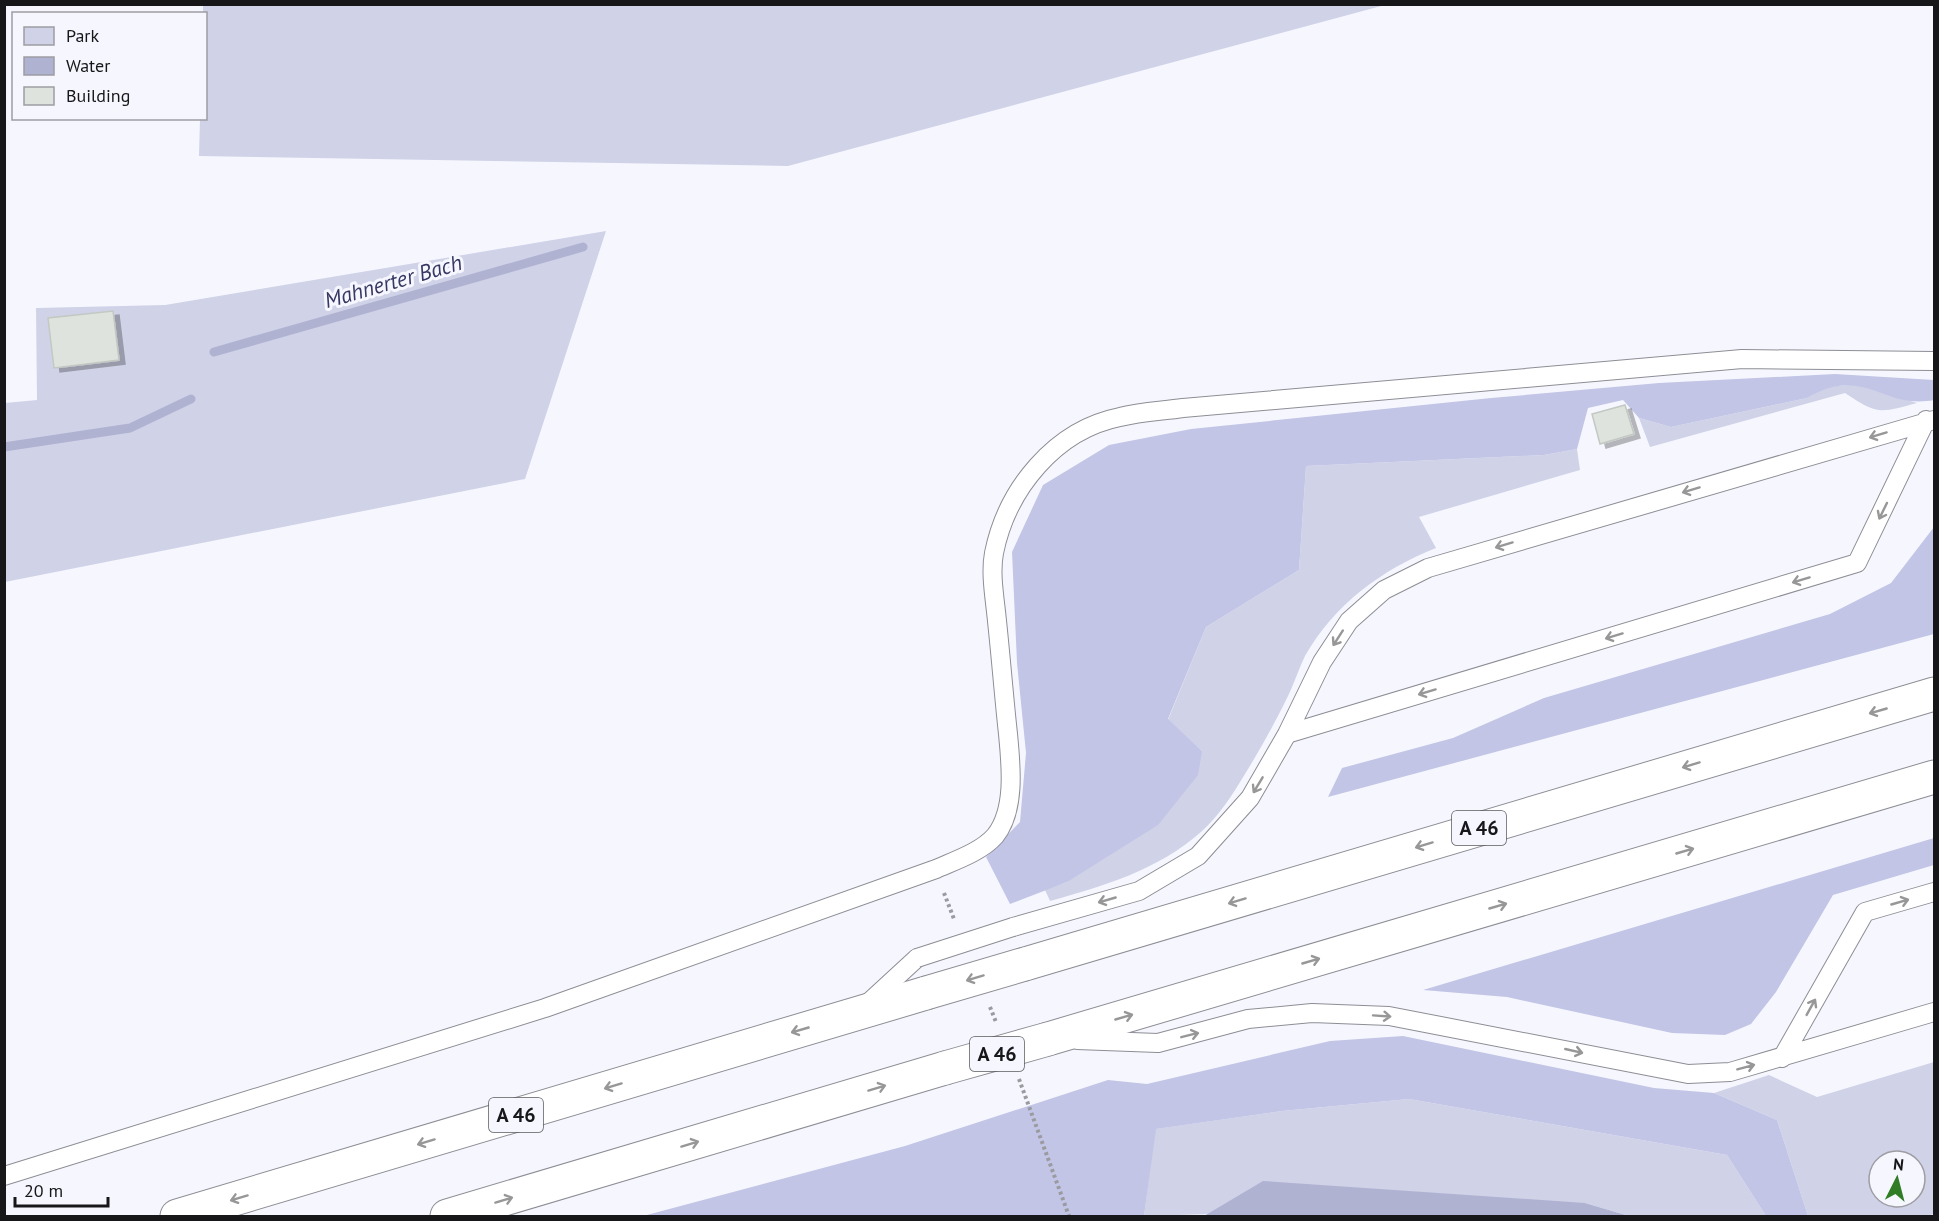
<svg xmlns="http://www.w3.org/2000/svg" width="1939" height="1221" font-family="'PT Sans',sans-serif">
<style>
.green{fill:#d0d2e8;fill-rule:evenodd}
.forest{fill:#c2c5e5}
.water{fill:#b0b2d2}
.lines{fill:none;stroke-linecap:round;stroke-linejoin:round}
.stream{stroke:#b0b2d2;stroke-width:9}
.building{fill:#dee4dd;stroke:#c3c9c2;stroke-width:1.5;filter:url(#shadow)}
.lane-casing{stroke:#8d8e95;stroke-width:20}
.highway-casing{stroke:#8d8e95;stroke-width:35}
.path{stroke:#9a9aa0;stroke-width:4;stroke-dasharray:3 3;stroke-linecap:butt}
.lane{stroke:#fff;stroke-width:18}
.highway{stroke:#fff;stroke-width:33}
.lane-bridge-casing{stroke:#8d8e95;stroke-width:20;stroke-linecap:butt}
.highway-bridge-casing{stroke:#8d8e95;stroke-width:35;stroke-linecap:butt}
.lane-bridge{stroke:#fff;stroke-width:18}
.highway-bridge{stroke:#fff;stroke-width:33}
.oneway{stroke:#979798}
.labels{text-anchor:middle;stroke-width:6;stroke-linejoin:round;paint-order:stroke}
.shield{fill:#f6f7fe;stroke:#5a5a5e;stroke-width:1.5}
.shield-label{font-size:20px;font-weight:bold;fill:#17171a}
.water-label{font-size:22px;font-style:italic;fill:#373763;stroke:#f6f7fe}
</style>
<defs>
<filter id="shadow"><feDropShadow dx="6" dy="4" stdDeviation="0" flood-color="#0004"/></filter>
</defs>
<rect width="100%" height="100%" fill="#f6f7fe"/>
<path class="green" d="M203,5v-1l1182,1 -597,161 -589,-10 1,-37 6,-1v-104l-3,-1z
M606,231l-81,248 -520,103v-179l32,-3 -1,-92 129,-3z
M1859,384l58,19c-37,10 -39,12 -72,-10l-195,54 -11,-29 32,9 136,-29 18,-11z
M1577,449l3,21 -161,47 17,31c-55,22 -101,56 -131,108 -6,12 -10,25 -16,38 -13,27 -28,54 -44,80 -12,20 -26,42 -44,58 -43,38 -97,54 -151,69l-5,-11 22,-8 135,-131 -34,-31 38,-93 93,-57 7,-104 238,-11z
M1934,1062v152l-7,2h-119l-31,-96 -63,-27 55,-18 48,22zM1879,1161h36v36h-36z
M1409,1099l318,56 39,61h-137l-44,-13 -441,13 11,-87 127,-18z"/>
<path class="forest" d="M1835,374l99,6v20c-52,10 -70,-36 -127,-2l-136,29 -32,-9 -16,-18 -35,8 -11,41 -33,6 -238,11 -7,104 -93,57 -38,92 34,32 -4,24 -40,50 -91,57 -57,22 -24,-47 34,-35 6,-69 -9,-90 -5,-111 31,-67 66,-40 82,-16 300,-31 168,-15z
M1934,527v107l-606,163 14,-29 111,-30 91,-40 286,-84 61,-31z
M1934,838v27l-101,30 -57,97 -25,32 -26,11 -53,-2 -165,-36 -84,-7z
M1403,1036l251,52 60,5 63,27 31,96h-42l-39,-61 -318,-56 -127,12 -126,18 -12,87h-501l262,-70 203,-66 39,4 183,-43z"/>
<path class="water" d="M1263,1181l322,22 44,13h-425z"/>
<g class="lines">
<path class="stream" d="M214,352l369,-105
M4,447l126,-19 61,-29"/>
</g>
<path class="building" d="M113,311l6,49 -65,8 -6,-50z
M1625,405l9,29 -34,10 -8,-30z"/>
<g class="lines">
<defs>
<path id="lane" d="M1287,734l570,-171 69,-143
M1013,927l126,-36 59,-35 52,-58 37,-64 35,-72 27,-41 35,-31 44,-22 506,-148
M867,1004l50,-46
M1077,1040l81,3 90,-24 64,-6 77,3 299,58 42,-2 204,-60
M1782,1058l83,-146 69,-20
M4,1176l541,-168 391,-139c18,-8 45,-17 59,-33 21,-26 16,-71 13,-102 -4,-37 -7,-75 -11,-113 -2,-22 -7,-47 -3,-68 13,-64 61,-123 126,-136 20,-5 42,-6 63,-9l559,-49 192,2"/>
<path id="highway" d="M1025,964l909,-270
M1048,1039l886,-262
M177,1216l749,-223
M447,1216l498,-148"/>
</defs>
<use href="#lane" class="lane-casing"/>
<use href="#highway" class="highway-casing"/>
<path class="path" d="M944,893l10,26
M990,1007l6,15
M1019,1079l50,137"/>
<use href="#lane" class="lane"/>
<use href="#highway" class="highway"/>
<defs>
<path id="lane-bridge" d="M917,958l96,-31"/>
<path id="highway-bridge" d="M926,993l99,-29
M945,1068l103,-29"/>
</defs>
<use href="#lane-bridge" class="lane-bridge-casing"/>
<use href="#highway-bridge" class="highway-bridge-casing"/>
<use href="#lane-bridge" class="lane-bridge"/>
<use href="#highway-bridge" class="highway-bridge"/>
</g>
<defs><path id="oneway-shaft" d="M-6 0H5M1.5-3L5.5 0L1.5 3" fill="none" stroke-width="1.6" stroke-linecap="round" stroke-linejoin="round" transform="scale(1.5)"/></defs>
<g class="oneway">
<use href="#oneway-shaft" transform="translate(1878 435) rotate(163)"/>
<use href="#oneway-shaft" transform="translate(1691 490) rotate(163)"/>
<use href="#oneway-shaft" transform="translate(1883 511) rotate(116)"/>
<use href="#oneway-shaft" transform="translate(1504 545) rotate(163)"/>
<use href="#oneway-shaft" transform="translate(1801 580) rotate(163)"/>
<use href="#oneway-shaft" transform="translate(1614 636) rotate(163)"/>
<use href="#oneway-shaft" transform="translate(1338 638) rotate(123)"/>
<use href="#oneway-shaft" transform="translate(1427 692) rotate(163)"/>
<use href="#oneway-shaft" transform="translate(1878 711) rotate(164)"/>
<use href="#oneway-shaft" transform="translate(1691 765) rotate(163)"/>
<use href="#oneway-shaft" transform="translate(1258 785) rotate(121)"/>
<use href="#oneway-shaft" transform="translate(1424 845) rotate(163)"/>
<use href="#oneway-shaft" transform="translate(1685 851) rotate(-16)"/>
<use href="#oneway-shaft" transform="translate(1107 900) rotate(164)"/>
<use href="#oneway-shaft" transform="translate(1237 901) rotate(163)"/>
<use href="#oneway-shaft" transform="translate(1900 902) rotate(-16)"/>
<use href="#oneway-shaft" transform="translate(1498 906) rotate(-16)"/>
<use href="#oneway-shaft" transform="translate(1311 961) rotate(-16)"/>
<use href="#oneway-shaft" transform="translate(975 978) rotate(163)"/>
<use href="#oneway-shaft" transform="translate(1811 1007) rotate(-61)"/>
<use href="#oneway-shaft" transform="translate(1382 1016) rotate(4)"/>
<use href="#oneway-shaft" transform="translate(1124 1017) rotate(-16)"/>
<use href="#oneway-shaft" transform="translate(800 1030) rotate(164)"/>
<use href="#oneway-shaft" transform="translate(1190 1035) rotate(-14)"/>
<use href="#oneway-shaft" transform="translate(1574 1051) rotate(13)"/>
<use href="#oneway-shaft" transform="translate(1746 1067) rotate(-15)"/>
<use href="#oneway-shaft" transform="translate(613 1086) rotate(163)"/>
<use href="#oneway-shaft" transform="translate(877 1088) rotate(-17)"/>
<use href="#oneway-shaft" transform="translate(426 1142) rotate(163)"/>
<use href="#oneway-shaft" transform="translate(690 1144) rotate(-17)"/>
<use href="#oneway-shaft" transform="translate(239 1198) rotate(163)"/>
<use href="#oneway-shaft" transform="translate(504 1200) rotate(-17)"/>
</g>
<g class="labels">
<g class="shield">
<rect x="1452" y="811" width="54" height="34" rx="4.5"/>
<rect x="970" y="1037" width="54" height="34" rx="4.5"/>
<rect x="489" y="1098" width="54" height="34" rx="4.5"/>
</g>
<g class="shield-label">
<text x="1479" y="835">A 46</text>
<text x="997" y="1061">A 46</text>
<text x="516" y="1122">A 46</text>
</g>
<g class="water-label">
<text transform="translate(393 281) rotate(-16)" y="8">Mahnerter Bach</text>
</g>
</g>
<rect width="1939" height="1221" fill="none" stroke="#17171a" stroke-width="12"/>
<rect x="12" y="12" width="195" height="108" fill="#f6f7fe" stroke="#9d9da3" stroke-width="1.5"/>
<rect x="24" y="27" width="30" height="18" fill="#d0d2e8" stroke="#9d9da3" stroke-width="1.5"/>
<text x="66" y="42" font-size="18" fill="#17171a">Park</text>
<rect x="24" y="57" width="30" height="18" fill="#b0b2d2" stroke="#9d9da3" stroke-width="1.5"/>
<text x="66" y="72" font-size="18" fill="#17171a">Water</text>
<rect x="24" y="87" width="30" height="18" fill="#dee4dd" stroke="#9d9da3" stroke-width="1.5"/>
<text x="66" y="102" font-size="18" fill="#17171a">Building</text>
<g transform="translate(1897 1179) rotate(6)"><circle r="28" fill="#f6f7fe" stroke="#9d9da3" stroke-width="1.5"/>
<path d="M0-4.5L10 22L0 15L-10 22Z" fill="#307d25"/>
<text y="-9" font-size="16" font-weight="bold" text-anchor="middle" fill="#17171a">N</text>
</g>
<path d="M15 1197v9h93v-9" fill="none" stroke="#17171a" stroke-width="3"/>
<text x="24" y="1197" font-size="18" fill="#17171a" stroke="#f6f7fe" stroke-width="4.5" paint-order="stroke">20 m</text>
</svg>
